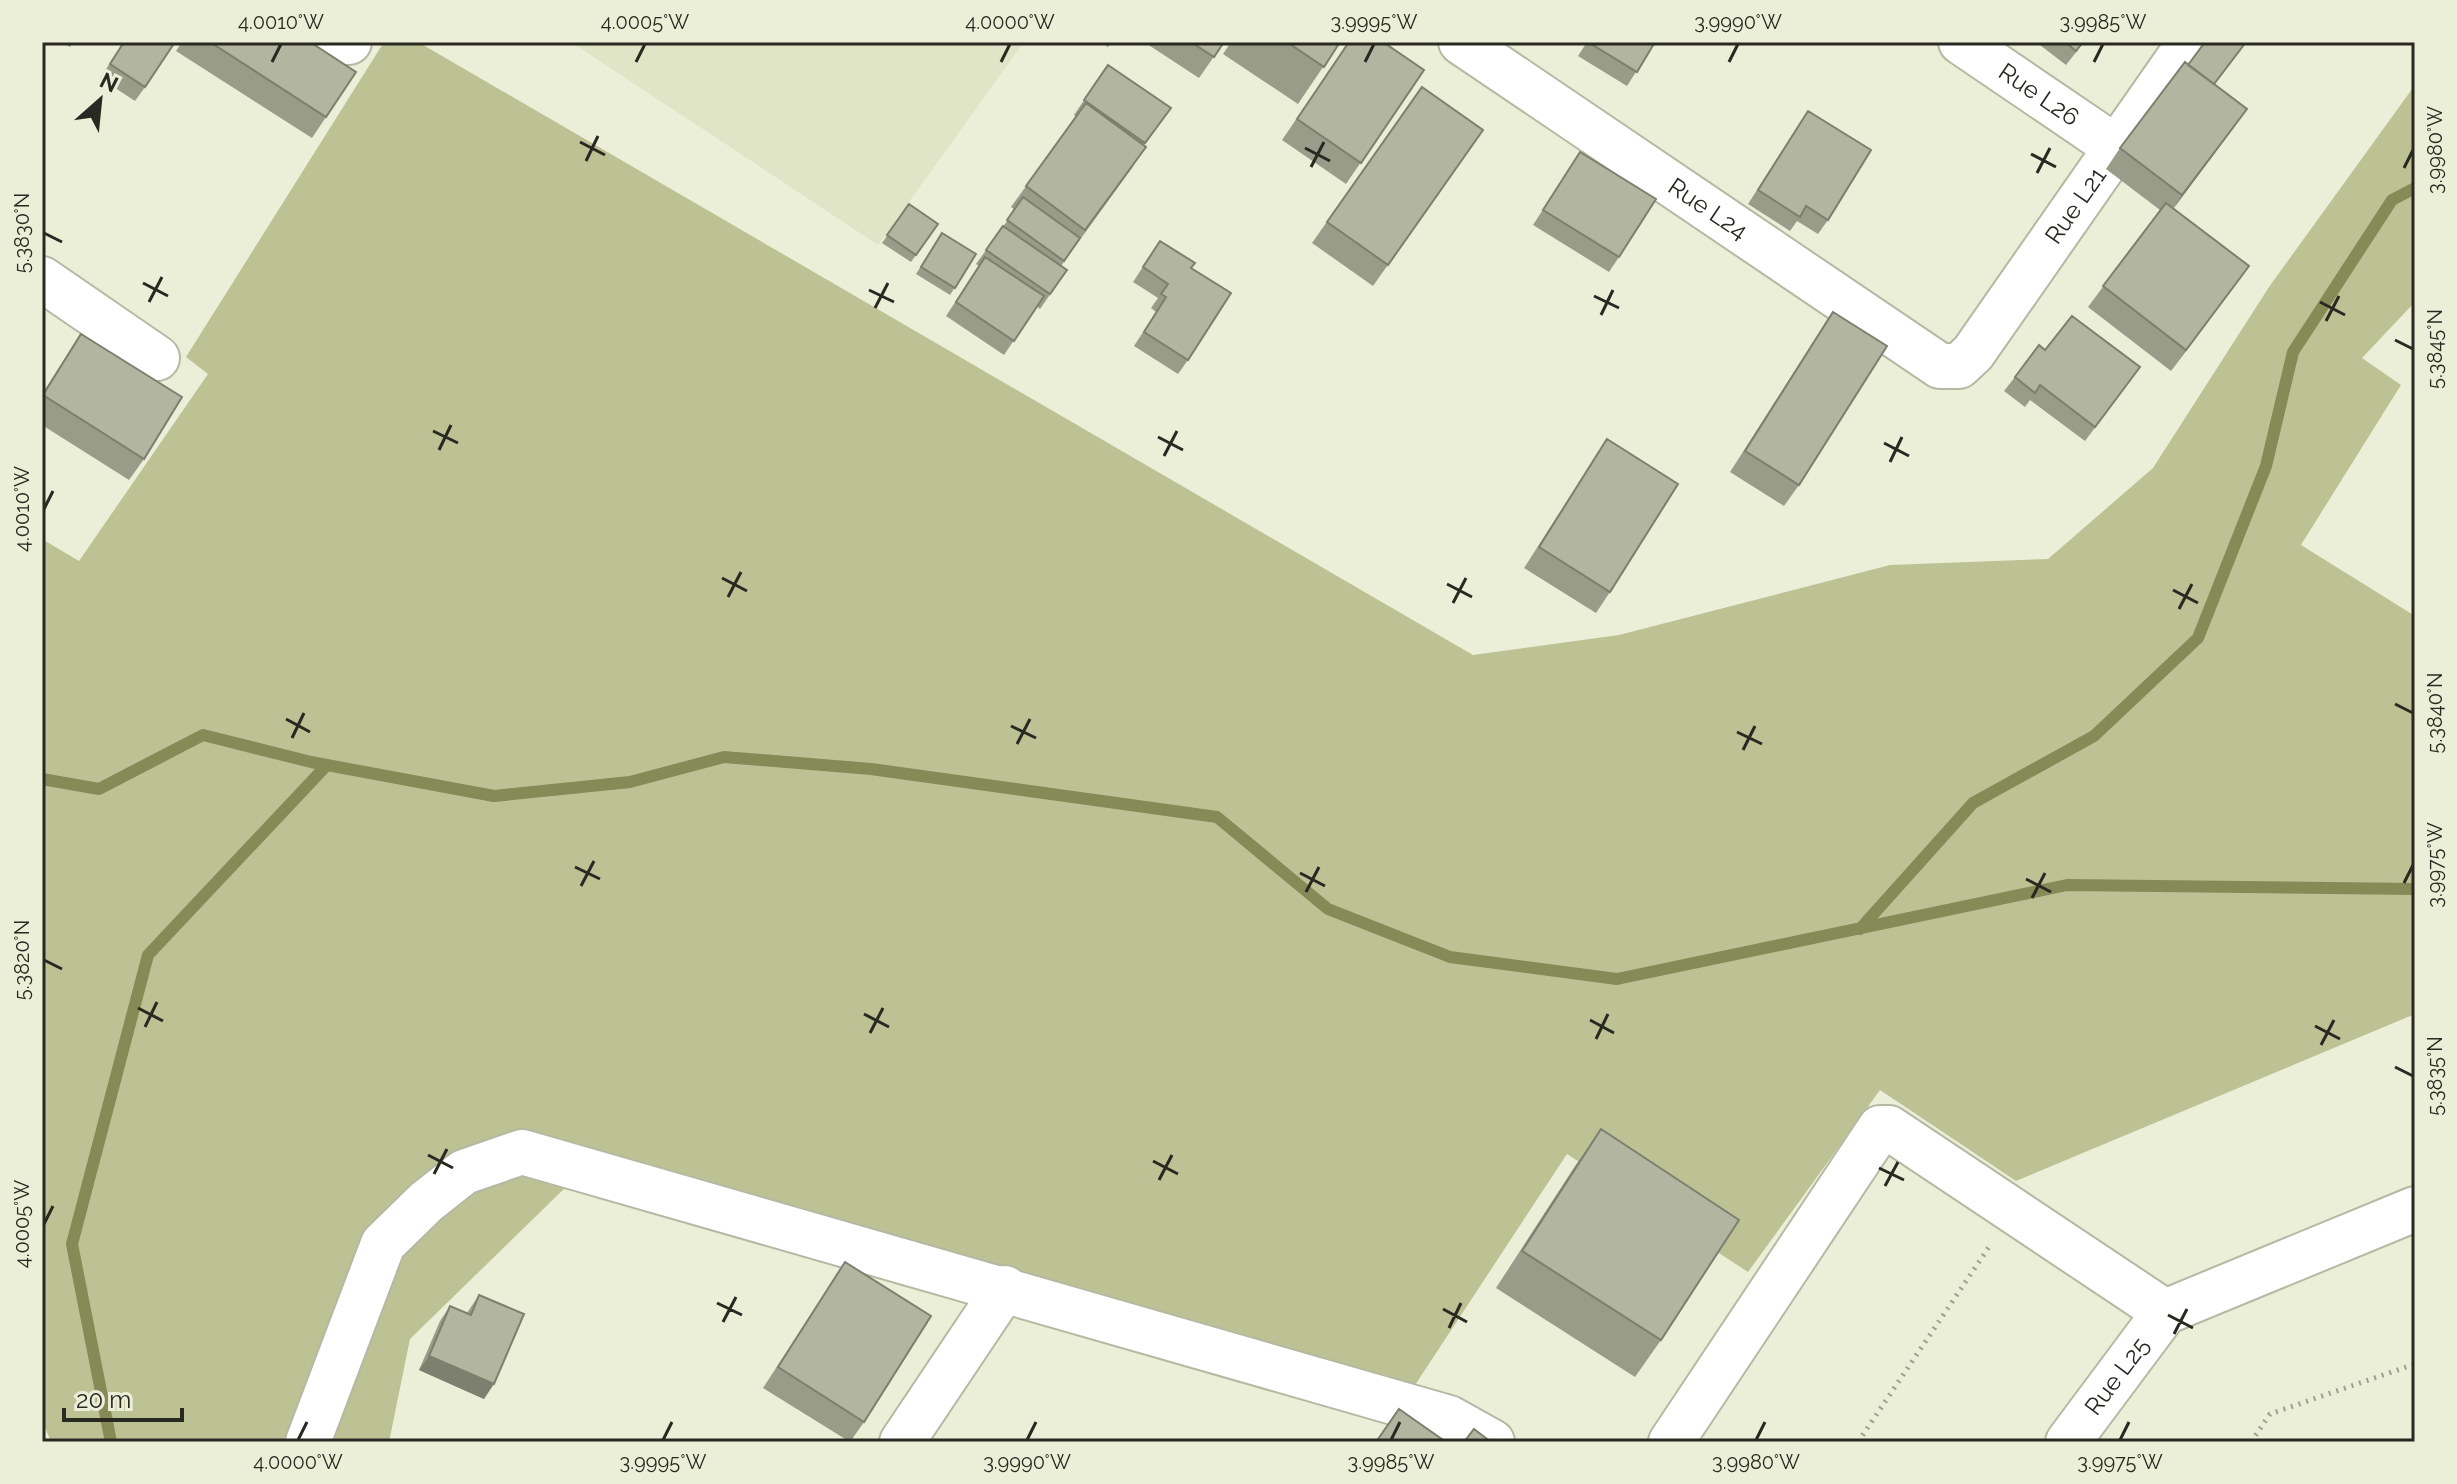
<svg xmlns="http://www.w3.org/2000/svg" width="2457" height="1484" font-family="Raleway,sans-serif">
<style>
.built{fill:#e1e5c7}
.green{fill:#bdc295}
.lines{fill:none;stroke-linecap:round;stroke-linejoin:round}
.stream{stroke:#858a56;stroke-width:12}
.minor-casing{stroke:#b5b8a2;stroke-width:48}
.path{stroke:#9ea08f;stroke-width:5;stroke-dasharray:2 6;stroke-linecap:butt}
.minor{stroke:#fff;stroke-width:44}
.wall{fill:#999c89}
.shaded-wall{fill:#7d7f6f}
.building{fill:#b2b59f;stroke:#7d7f6f;stroke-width:2}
.ticks{fill:none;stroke:#282921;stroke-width:3}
.labels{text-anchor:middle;stroke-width:6;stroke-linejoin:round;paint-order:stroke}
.street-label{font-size:24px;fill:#282921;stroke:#ecefd8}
.neatline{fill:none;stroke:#282921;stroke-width:3}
.ticks-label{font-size:20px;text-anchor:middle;fill:#282921}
</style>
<rect width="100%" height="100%" fill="#ecefd8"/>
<path class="built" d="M571,42h453l-146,203z"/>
<path class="green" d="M384,42h34l1055,613 146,-20 271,-70 158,-6 105,-91 116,-181 146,-202v217l-53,56 39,27 -100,160 114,71v398l-399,167 -136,-91 -132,182 -181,-118 -173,263 -824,-234 -160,156 -21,103h-338l-9,-22v-881l37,22 129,-187 -22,-17z"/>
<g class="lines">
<path class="stream" d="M42,779l57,10 104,-54 108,27 183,34 136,-14 94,-25 147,12 346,48 111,92 122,48 167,22 450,-94 348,4
M1860,929l113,-126 121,-67 104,-98 68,-172 27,-114 99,-152 23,-12
M111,1442l-39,-198 76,-289 179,-190"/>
<defs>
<g id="minor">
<path d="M337,42h12"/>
<path id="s1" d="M1461,42l479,324h19l14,-13 217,-311"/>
<path id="s2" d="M1961,42l156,106"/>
<path d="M42,279l115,79"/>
<path d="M2165,1312l250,-103"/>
<path d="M308,1442l75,-198 43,-42 38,-30 58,-20 927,266 43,24"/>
<path d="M902,1442l103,-154"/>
<path d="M1671,1442l209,-314h9l276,184"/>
<path id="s3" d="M2068,1442l97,-130"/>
</g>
</defs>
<use href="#minor" class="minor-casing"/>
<path class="path" d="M1858,1442l133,-198
M2251,1442l19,-28 145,-50"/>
<use href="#minor" class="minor"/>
</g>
<path class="wall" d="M61,42h12l-3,5z
M124,42l21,45 -10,14 -35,-23z
M182,42h128l16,75 -14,21 -136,-87z
M1101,42h11l-4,5z
M1144,42h80l-25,36z
M1231,42h109l-42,62 -75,-50z
M1349,42l75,28 -78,114 -64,-44z
M1587,42h68l-28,44 -49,-30z
M2036,42h48l-18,23z
M1108,65l63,43 -27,37 -12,23 -71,98 6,4 -27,39 -3,-3 -33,49 -58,-39 33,-50 -3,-2 39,-54 -4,-3 65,-90 -2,-2z
M2215,84l17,46 -59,78 76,58 -78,105 -83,-64 72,-97 -54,-41 14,-21z
M1422,87l61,43 -110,156 -61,-43z
M1808,111l20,109 -10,14 -21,-13 -7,10 -42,-27z
M1580,152l39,105 -10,15 -76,-47z
M909,204l29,20 -27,38 -29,-19z
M942,233l34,21 -26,41 -34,-21z
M1160,241l31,27 -3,92 -10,14 -44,-28 22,-34 -5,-4 7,-10 -25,-16z
M1833,312l-34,173 -15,21 -54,-34 89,-139z
M81,334l63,125 -15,21 -87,-55v-31z
M2045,350l95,17 -55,74 -55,-41 -5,7 -21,-16 11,-14z
M1607,439l3,153 -14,21 -72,-45z
M1601,1129l60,211 -26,37 -139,-89 79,-122z
M845,1262l19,160 -14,20 -87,-54z
M479,1295l5,104 -65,-29 21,-49 10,-15 17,7z"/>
<path class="shaded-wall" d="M2247,109l-15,21 -64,86 14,-21z
M2249,266l-15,21 -63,84 15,-21z
M429,1356l65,28 -10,15 -65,-29z"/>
<path class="building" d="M124,42h51l-30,45 -35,-23z
M210,42h100l46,30 -30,45z
M1191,42h33l-10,15z
M1287,42h53l-16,25z
M1349,42h34l41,28 -63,93 -64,-44z
M1588,42h67l-18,30z
M2065,42h18l-7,9z
M2205,42h41l-32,42 -26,-19z
M2185,62l62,47 -65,86 -62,-47z
M1108,65l63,43 -26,35 -61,-43z
M1422,87l61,43 -95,135 -61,-43z
M1086,103l60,44 -61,83 -59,-44z
M1808,111l63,39 -43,70 -22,-14 -6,11 -42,-27z
M1580,152l76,47 -37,58 -76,-47z
M1023,197l57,41 -16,23 -57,-41z
M2166,203l83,63 -63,84 -83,-64z
M909,204l29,20 -22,31 -29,-20z
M1003,226l64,44 -17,24 -64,-44z
M942,233l34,21 -21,34 -34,-21z
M1160,241l35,22 -4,5 40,25 -43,67 -44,-28 22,-35 -5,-3 7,-10 -25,-17z
M985,257l59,39 -30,45 -58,-39z
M1833,312l54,34 -88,139 -54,-34z
M2072,316l68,51 -45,60 -55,-42 -5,8 -20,-16 24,-32 6,5z
M81,334l101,63 -38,62 -101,-64z
M1607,439l71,45 -68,108 -71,-45z
M1601,1129l138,91 -78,120 -139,-89z
M845,1262l86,54 -67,106 -86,-55z
M479,1295l45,19 -30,70 -65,-28 21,-50 21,9z
M1399,1409l47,33h-70z
M1474,1429l17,13h-27z"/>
<path class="ticks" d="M272,62l9,-18M636,62l9,-18M1001,62l9,-18M1365,62l9,-18M1729,62l9,-18M2094,62l9,-18M580,142l25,13M1305,148l25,13M2031,154l25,13M586,161l12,-25M1311,167l13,-25M2404,168l9,-18M2037,173l13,-25M44,233l18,9M143,283l25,13M869,290l25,12M1594,296l25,12M149,302l13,-25M2320,302l25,13M875,308l13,-25M1601,315l12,-25M2326,321l13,-25M2395,340l18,9M433,431l25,12M1158,437l25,13M1884,443l25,13M439,450l12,-25M1164,456l13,-25M1890,462l12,-25M44,509l9,-18M722,578l25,13M1447,584l25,13M2173,590l25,13M728,597l13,-25M1453,603l13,-25M2179,609l13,-25M2395,704l18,9M286,719l24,13M1011,726l25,12M1737,732l25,12M292,738l12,-25M1017,744l13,-25M1743,750l12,-24M575,867l25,12M1300,873l25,13M2026,879l25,13M2404,883l9,-18M581,886l13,-25M1306,892l13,-25M2032,898l13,-25M44,960l18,9M138,1008l25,13M864,1014l25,13M1590,1020l24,13M2315,1026l25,13M145,1027l12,-25M870,1033l13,-25M1596,1039l12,-25M2321,1045l13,-25M2395,1067l18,9M428,1155l25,13M1153,1161l25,13M1879,1168l25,12M434,1174l13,-25M1159,1180l13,-25M1885,1186l13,-24M44,1224l9,-18M717,1303l25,12M1443,1309l24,13M2168,1315l25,13M723,1322l13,-25M1449,1328l12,-25M2174,1334l13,-25M298,1440l9,-18M663,1440l9,-18M1027,1440l9,-18M1391,1440l9,-18M1756,1440l9,-18M2120,1440l9,-18"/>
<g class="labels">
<g class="street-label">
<text dy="8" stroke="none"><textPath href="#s2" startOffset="94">Rue L26</textPath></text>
<text dy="8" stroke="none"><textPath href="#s1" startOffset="796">Rue L21</textPath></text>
<text dy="8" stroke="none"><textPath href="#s1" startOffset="298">Rue L24</textPath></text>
<text dy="8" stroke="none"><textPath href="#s3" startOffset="82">Rue L25</textPath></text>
</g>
</g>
<rect width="2457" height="1484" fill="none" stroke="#ecefd8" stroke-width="88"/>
<g transform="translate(100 100) rotate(27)" stroke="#ecefd8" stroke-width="6" paint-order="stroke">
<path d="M0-6L14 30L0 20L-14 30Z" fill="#282921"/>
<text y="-12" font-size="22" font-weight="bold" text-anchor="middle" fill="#282921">N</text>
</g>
<path d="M64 1408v12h118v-12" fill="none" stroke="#282921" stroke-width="4"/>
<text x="76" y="1408" font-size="24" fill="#282921" stroke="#ecefd8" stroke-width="6" paint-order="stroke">20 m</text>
<rect x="44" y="44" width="2369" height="1396" class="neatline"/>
<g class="ticks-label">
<text x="281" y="29">4.0010°W</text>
<text x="645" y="29">4.0005°W</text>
<text x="1010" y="29">4.0000°W</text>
<text x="1374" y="29">3.9995°W</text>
<text x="1738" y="29">3.9990°W</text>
<text x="2103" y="29">3.9985°W</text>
<text transform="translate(2435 150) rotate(-90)" y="7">3.9980°W</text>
<text transform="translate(22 233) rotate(-90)" y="7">5.3830°N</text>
<text transform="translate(2435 349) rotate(-90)" y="7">5.3845°N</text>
<text transform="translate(22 509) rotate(-90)" y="7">4.0010°W</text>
<text transform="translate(2435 713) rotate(-90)" y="7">5.3840°N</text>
<text transform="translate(2435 865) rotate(-90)" y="7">3.9975°W</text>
<text transform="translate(22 960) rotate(-90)" y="7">5.3820°N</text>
<text transform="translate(2435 1076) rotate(-90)" y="7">5.3835°N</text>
<text transform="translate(22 1224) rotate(-90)" y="7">4.0005°W</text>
<text x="298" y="1469">4.0000°W</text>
<text x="663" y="1469">3.9995°W</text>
<text x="1027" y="1469">3.9990°W</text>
<text x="1391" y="1469">3.9985°W</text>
<text x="1756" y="1469">3.9980°W</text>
<text x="2120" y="1469">3.9975°W</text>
</g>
</svg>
